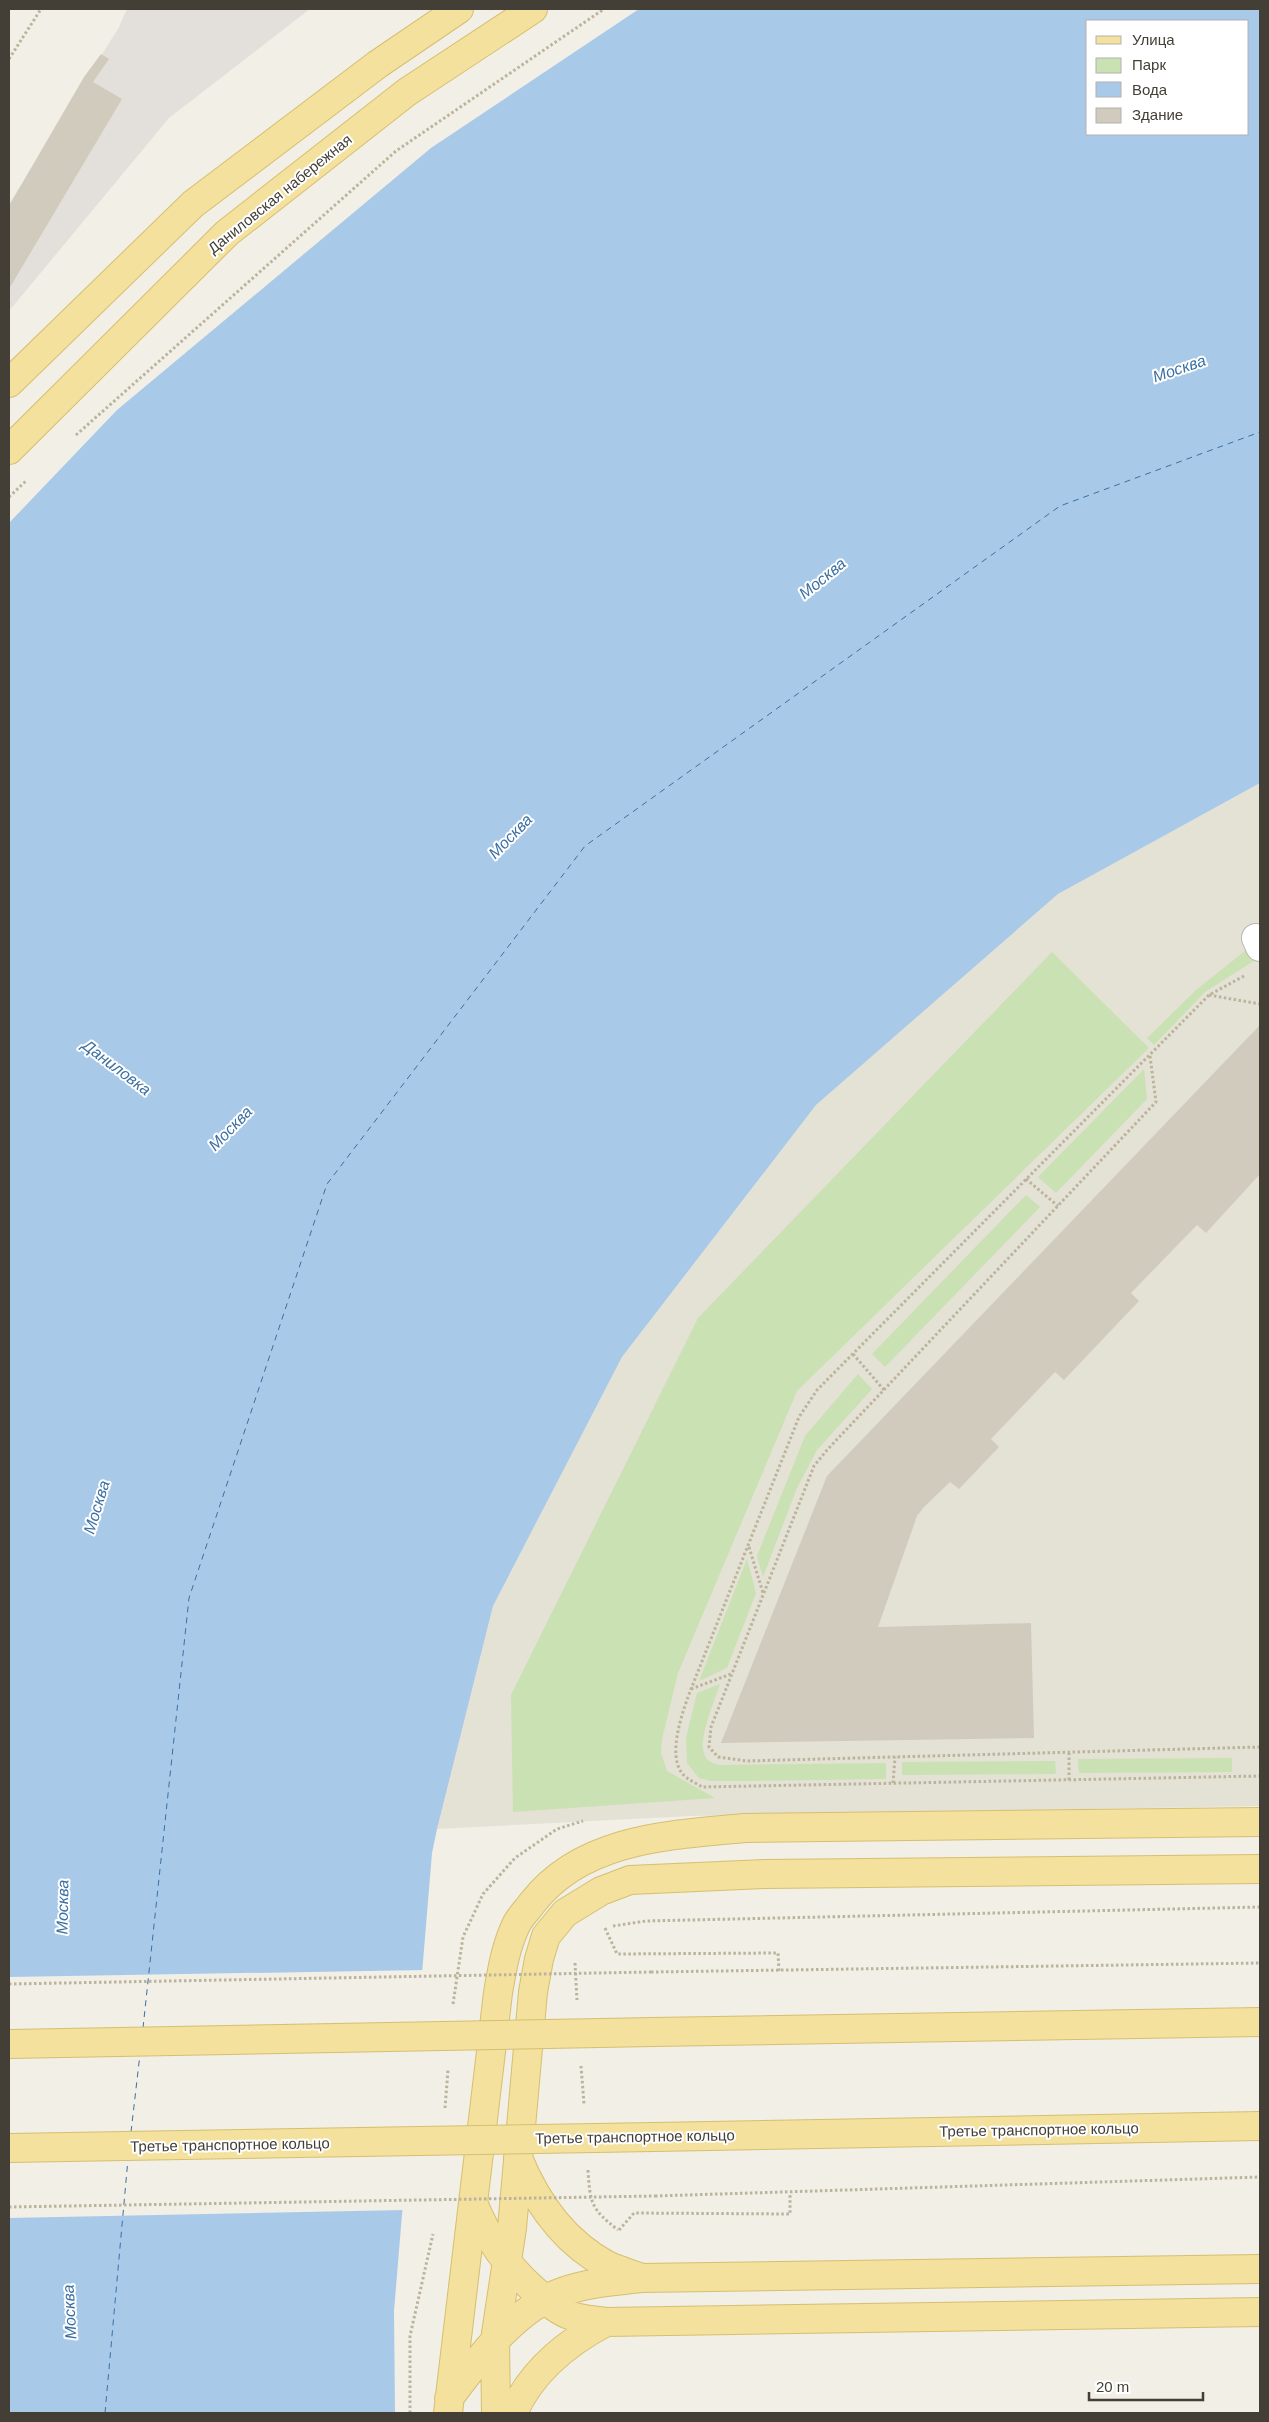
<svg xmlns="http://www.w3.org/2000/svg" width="1269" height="2422" font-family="Helvetica,sans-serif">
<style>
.residential{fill:#e4e1d5}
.industrial{fill:#e3e0db}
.green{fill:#c9e1b3}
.water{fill:#a9c9e8;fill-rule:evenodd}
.pier{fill:#f1efe6}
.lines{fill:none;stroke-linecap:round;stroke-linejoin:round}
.ferry{stroke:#3b70a3;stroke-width:1;stroke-dasharray:6 5;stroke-linecap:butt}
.building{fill:#d1cbbd}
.minor-casing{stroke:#bbb7aa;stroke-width:30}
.major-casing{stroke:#d6bf6f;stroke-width:30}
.path{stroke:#bcb39d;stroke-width:3;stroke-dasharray:2.5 2.5;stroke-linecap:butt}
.minor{stroke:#fff;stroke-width:28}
.major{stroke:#f3e19d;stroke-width:28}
.major-bridge-casing{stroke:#d6bf6f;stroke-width:30;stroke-linecap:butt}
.path-bridge{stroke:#bcb39d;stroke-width:3;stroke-dasharray:2.5 2.5;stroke-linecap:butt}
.major-bridge{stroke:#f3e19d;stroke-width:28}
.labels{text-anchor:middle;stroke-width:4;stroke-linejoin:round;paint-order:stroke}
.street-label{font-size:15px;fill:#433f36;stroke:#fff}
.water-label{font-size:16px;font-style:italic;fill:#3b70a3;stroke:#fff}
</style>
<rect width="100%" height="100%" fill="#f1efe6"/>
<path class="residential" d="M1260,783v1023l-570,10 -253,13 56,-223 129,-249 194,-252 242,-211z"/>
<path class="industrial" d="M127,9h183l-141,109 -160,193v-107l110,-177z"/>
<path class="green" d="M1260,939v18l-55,35 -51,53 -7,-7 49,-48z
M1052,952l97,96 -352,343 -119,282 -16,66 -1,14 6,18 48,27 -202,14 -2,-117 187,-377z
M1144,1069l3,30 -91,94 -18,-16z
M1026,1195l14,12 -155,160 -13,-13z
M858,1374l14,15 -55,61 -20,38 -34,89 -6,-21 48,-120z
M747,1559l9,34 -29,75 -28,13z
M720,1684c-5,15 -22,56 -16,69 2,8 8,10 15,12l167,-2v16l-142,2h-34l-11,-3 -12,-15 -1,-25 11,-45z
M1232,1758v14l-153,1 -1,-14z
M1055,1761l1,13 -154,1v-13z"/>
<path class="water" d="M639,9h621v774l-202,111 -242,211 -194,252 -129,249 -56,223 -5,24 -38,458 1,102h-386v-1890l108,-113 314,-262zM1088,21h160v113h-160z"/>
<path class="pier" d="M425,1970l-20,240 -396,8v-241z"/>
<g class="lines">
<path class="ferry" d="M143,2028l46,-430 138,-414 258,-338 475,-340 200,-74
M131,2132l9,-78
M105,2413l23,-254"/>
</g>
<path class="building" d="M101,54l8,5 -16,23 29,17 -113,190v-83l75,-129z
M1260,1025v149l-54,59 -9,-8 -66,68 8,8 -75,79 -9,-8 -64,67 8,8 -40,42 -9,-7 -26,25 -7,9 -39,111 153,-4 3,115 -313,5 106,-267z"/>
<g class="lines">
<defs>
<path id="minor" d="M1256,938l4,9"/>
<path id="major" d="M9,383l184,-179 185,-140 81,-55
M9,450l218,-217 180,-141 126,-83
M652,2032l608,-10
M654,2137l606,-11
M518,2158c18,44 46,84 89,107 10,5 22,8 32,12
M474,2205c14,34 32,60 60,85 12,10 23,21 38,26 10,4 23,4 34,6l654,-10
M449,2398c29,-38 65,-89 113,-106 25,-9 53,-11 79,-14l619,-9
M448,2413l50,-420c4,-24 8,-48 19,-70 4,-7 11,-14 16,-21 50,-64 137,-67 212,-74l515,-6
M496,2413l-1,-73 17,-112 21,-236 6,-33 7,-23 19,-23 36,-22 29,-11 135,-6 495,-5
M513,2413c18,-41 55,-71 93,-91"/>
</defs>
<use href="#minor" class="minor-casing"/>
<use href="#major" class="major-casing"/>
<path class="path" d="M9,59l32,-50
M76,435l320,-284 208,-142
M9,497l18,-17
M1244,976l-35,19 -392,395 -18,27 -108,272c-8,21 -24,65 -9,84 4,6 14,10 20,14l558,-11
M1209,995l51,9
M1150,1056l6,46 -329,348 -13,16 -103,261 -2,20 9,10 29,4 513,-14
M1026,1179l32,27
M853,1354l31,36
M749,1547l14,46
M691,1689l40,-15
M1069,1780v-27
M893,1783l2,-26
M613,1926l33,-5 614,-14
M605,1928l12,26 161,-1 1,18
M575,1963l2,37
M651,1972l609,-9
M453,2004l10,-67 20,-43 32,-36 42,-29 26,-8
M581,2066l3,38
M445,2108l3,-38
M588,2170c2,33 3,39 30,60
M655,2196l605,-19
M619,2230l15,-17 156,1v-21
M410,2413v-77l23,-102"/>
<use href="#minor" class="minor"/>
<use href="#major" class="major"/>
<defs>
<path id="major-bridge" d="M9,2044l643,-12
M9,2148l645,-11"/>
</defs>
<use href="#major-bridge" class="major-bridge-casing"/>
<path class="path-bridge" d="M9,1984l642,-12
M9,2207l646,-11"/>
<use href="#major-bridge" class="major-bridge"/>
</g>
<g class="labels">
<g class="street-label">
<text transform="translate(280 194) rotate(-39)" y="5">Даниловская набережная</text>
<text transform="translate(1039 2130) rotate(-1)" y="5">Третье транспортное кольцо</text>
<text transform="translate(635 2137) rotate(-1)" y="5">Третье транспортное кольцо</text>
<text transform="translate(230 2145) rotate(-1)" y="5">Третье транспортное кольцо</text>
</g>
<g class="water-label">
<text transform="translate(1179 368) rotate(-19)" y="6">Москва</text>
<text transform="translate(822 578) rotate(-39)" y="6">Москва</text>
<text transform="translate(510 836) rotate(-46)" y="6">Москва</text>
<text transform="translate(117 1067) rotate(37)" y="6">Даниловка</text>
<text transform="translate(230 1128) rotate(-46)" y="6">Москва</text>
<text transform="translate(96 1507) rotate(-73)" y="6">Москва</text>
<text transform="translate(62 1907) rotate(-89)" y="6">Москва</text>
<text transform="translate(69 2312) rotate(-93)" y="6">Москва</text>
</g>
</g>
<rect width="1269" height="2422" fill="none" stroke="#433f36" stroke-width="20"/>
<rect x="1086" y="20" width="162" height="115" fill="#ffffff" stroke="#b4b2af"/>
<rect x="1096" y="36" width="25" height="8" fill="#f3e19d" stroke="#b4b2af"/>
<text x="1132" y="45" font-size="15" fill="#433f36">Улица</text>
<rect x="1096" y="58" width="25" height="15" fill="#c9e1b3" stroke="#b4b2af"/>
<text x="1132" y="70" font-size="15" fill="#433f36">Парк</text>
<rect x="1096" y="82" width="25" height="15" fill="#a9c9e8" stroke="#b4b2af"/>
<text x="1132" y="95" font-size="15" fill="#433f36">Вода</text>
<rect x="1096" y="108" width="25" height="15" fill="#d1cbbd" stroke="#b4b2af"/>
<text x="1132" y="120" font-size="15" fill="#433f36">Здание</text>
<path d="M1089 2392v8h114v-8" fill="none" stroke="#433f36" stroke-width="2.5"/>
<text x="1096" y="2392" font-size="15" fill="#433f36" stroke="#ffffff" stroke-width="4" paint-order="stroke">20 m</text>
</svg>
